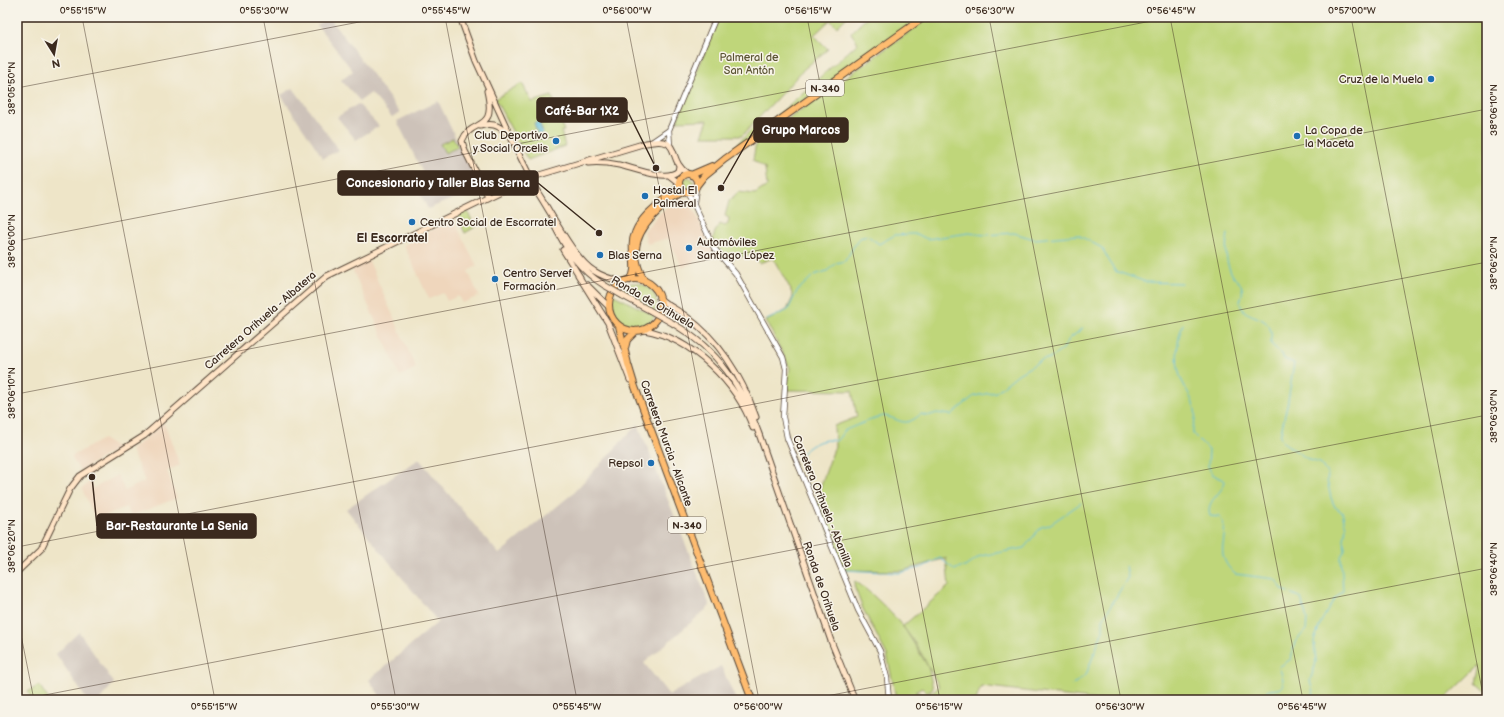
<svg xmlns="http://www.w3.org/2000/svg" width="1504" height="717" font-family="'Balsamiq Sans',sans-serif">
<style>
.built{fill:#efd6bc}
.industrial{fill:#cdc2b9}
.green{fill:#bfd67a;stroke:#7d804c}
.water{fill:#5fbedd;stroke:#4d747e}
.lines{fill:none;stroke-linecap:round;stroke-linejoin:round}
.stream{stroke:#5fbedd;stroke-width:1}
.tertiary-casing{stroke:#564638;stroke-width:6}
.secondary-casing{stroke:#564638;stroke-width:7}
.trunk-casing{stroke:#564638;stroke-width:8}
.tertiary{stroke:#fff;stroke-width:4.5}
.secondary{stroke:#ffe4c6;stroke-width:5}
.trunk{stroke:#febc70;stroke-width:6}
.secondary-bridge-casing{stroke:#564638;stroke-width:7;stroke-linecap:butt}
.secondary-bridge{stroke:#ffe4c6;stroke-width:5}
.ticks{fill:none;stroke:#3b2a1e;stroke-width:1;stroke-opacity:0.45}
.poi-dot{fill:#1f6fb2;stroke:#f7f3e8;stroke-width:1.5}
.labels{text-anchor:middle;stroke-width:3;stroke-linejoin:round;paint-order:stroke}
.shield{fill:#f7f3e8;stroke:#73665b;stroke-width:1}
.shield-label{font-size:10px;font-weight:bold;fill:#3b2a1e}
.park-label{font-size:11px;fill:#5c5535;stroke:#f7f3e8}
.poi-label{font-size:11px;fill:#3b2a1e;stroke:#f7f3e8;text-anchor:start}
.street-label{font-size:11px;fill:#3b2a1e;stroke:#f7f3e8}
.neighbourhood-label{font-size:12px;font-weight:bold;fill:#3b2a1e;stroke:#f7f3e8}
.leader{fill:none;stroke:#3b2a1e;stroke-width:1.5}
.callout-dot{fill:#3b2a1e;stroke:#f7f3e8;stroke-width:1.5}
.callout{fill:#3b2a1e;stroke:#3b2a1e;stroke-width:1.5}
.callout-label{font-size:12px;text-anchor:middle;font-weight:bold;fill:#fff}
.neatline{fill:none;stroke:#3b2a1e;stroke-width:1.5}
.ticks-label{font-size:10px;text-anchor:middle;fill:#3b2a1e}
</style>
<rect width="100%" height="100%" fill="#f7f3e8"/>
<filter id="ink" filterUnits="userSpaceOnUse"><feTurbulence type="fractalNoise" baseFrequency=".025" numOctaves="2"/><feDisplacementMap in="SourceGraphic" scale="8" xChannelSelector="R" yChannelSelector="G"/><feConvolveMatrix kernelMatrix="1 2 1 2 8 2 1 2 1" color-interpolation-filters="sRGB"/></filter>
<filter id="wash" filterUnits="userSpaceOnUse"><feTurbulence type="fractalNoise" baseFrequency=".012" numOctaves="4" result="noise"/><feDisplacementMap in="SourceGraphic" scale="16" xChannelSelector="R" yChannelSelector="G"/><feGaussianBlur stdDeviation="0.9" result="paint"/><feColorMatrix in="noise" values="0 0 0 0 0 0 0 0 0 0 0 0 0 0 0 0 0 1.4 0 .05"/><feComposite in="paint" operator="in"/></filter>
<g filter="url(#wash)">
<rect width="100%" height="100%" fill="#eee5c8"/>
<path class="built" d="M681,197l6,2 5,6 21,46 -30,17 -15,-30 -21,6 -3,-13 16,-18z
M453,219l24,47 -9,5 11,25 -17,7 -4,-7 -11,5 -4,-8 -14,6 -25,-54z
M369,261l47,107 -16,8 -48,-107z
M164,423l16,42 -13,6 10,27 -46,18 -5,-9 -30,13 -14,-31 8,-8 4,7 23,-13 8,16 20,-10 -14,-31z
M103,439l15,9 -38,23 -8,-13v-2z"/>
<path class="industrial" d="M329,17l50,67 21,29 -8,4 -21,-24 -11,8 -19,-21 12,-9 -36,-46z
M293,88l46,62 -16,8 -42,-63z
M438,101l44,92 -30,6 -24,10 -15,-30 10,-6 -26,-52z
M358,104l21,22 -23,14 -19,-23z
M638,424l72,182 -66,57 25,32 52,-29 15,34h-353l-14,-20 69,-58 -92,-113 73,-50 80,95 73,-60z
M79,632l35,51 -15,17h-12l-31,-46z"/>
<path class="green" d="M719,17h128l-10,10 -7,-7 -16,15 14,14 -24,20 -62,67h-40l6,-16 -31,1z
M867,17h54l-185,132 -2,-2 19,-19 15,-4 90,-81 -7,-10z
M930,17h557v676l-11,-10 4,-18 -36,35h-345l-118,-14 -5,14h-77l-3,-2 -9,-43 -24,-46 -9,-23 1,-5c27,19 60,55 73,86 2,6 3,14 5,21l-6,5 -5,-5 -7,4 12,3 12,-8 -7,-14 -29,-47 46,-40 -3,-28 -44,13 -58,-1 -28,-71 19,-53 -1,-20 23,-9 -5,-26 -65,-1 3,-22 -24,-47 21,-11 6,-13 -3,-9 -17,-30 -14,5 -5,-9c-22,5 -30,8 -41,-15l2,-7 5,-8 5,2 3,-2 1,-6 -4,-2 4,-15 9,-9 17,2 12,-8 -2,-18 -12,-8 3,-18z
M522,83l10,19 20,-6 12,35h-3l4,15 -37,14 -33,-61z
M453,138l5,9 -13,6 -5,-9z
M682.5 183a5.5 5.5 0 1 1 11 0a5.5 5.5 0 1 1-11 0Z
M467,210l8,17 -10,6 -8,-18z
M631,283c17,-1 29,11 25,29l-38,-22z
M614,295l41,21c-17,25 -53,6 -41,-21z
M39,685l10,15h-16l-5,-8z"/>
<path class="water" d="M539,121l4,12 -5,2 -4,-12z"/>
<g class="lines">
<path class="stream" d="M1228,234c-3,15 -3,29 5,42 3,5 8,6 9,12 2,8 -5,13 0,20 5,10 26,7 29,24 1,4 -1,8 0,12l11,10 2,5 10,4 -6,38 -8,36 3,5 26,18 11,3 8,12 -1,5 4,18 4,9 7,5 4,15 -2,12 1,10 -4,8 2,34 -10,10 -12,21 -7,19 2,21 -6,19 5,19
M767,320l21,-10 9,-19 17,-16 13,-4 9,-8 9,-2 14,-23 9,-2 11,8 16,-9 16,-1h6l10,5 42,-6 16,2 29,-2 20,6 44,-4 24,13 13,23 31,11 36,1
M1183,324c-6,14 -8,37 -3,52 4,11 12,21 15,34 2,9 -3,16 -2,24l16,16 -1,16 4,8 13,7c-3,14 -20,19 -15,35l10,1c13,21 -10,34 15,57l40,5 8,11 18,8 6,21 -1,11 -11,12 -4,17 -12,8c2,6 9,20 -2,22 -4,1 -6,0 -10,2l-4,9
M800,455c10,-9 21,-18 36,-14 4,-3 5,-7 8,-10 2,-2 37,-15 40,-15 18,3 19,13 37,-2l6,2 10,-3 14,2 23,-19 22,-4 22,-18 24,-14 9,-2 12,-9 6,-10 14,-11
M844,570l55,3 24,-6 17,-9 15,12 5,-3h5l15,-11 44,-8 17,-21 8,-2 32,-22
M1072,685l14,-10 17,-45v-11l25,-42 -2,-11"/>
</g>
</g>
<g filter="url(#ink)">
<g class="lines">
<defs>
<path id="tertiary" d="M653,141l16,-11
M670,146l-1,-16 47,-113
M687,192l5,8 22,48 22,26 47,83 3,12 -3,48 4,21 71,172 22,41 7,27 2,22
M694,202l2,-13"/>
<path id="secondary" d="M460,17l16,44 39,85
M487,91c10,43 -15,26 -25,50l3,10 23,46
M480,126c11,-3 18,-2 26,7
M588,163c10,-1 21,0 31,2 14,3 48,17 59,6l1,-5
M670,176l9,7
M538,193c14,21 36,66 56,78 9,6 20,9 29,11
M553,223c13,26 26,47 51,62
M563,250l17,27
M578,275l30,48 22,57
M587,285l22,22
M623,296l26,14
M659,298c9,8 19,12 28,19 34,25 55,60 69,100
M674,324c45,27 67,61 85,110l72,207 24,59
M644,330c48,8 93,53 109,98
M17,572l24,-23 29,-60 10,-13 64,-40 183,-160 199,-97 120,-36c38,-8 19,16 42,31"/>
<path id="trunk" d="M679 183a9 9 0 1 1 18 0a9 9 0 1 1-18 0Z
M691,175l21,-9
M697,185l7,-9 21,-17 199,-142
M672,198l12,-7
M609 305a26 26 0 1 1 52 0a26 26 0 1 1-52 0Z
M630,280c10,-11 -2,-31 5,-47 8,-21 30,-32 45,-47
M645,282c-18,-31 -8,-52 16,-74
M619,326l9,38 7,23 117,313
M625,348l2,-8 9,-9"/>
</defs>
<use href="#tertiary" class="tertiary-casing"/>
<use href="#secondary" class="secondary-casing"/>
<use href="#trunk" class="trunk-casing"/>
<use href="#tertiary" class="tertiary"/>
<use href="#secondary" class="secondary"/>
<use href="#trunk" class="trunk"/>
<defs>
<path id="secondary-bridge" d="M515,146l23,47
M604,285l19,11
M649,310l25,14"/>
</defs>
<use href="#secondary-bridge" class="secondary-bridge-casing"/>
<use href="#secondary-bridge" class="secondary-bridge"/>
</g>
</g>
<path class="ticks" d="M82,17l133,683M263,17l133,683M445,17l132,683M626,17l133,683M807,17l133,683M989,17l132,683M1170,17l133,683M1351,17l133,683M17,88l368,-71M17,241l1155,-224M17,394l1470,-285M17,547l1470,-285M17,615l17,85M19,700l1468,-285M806,700l681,-132"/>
<g class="poi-dot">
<circle cx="1431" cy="79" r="4"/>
<circle cx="1297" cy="136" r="4"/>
<circle cx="556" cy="141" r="4"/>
<circle cx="645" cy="196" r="4"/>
<circle cx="412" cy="222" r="4"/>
<circle cx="689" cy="248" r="4"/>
<circle cx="600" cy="255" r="4"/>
<circle cx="495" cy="279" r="4"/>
<circle cx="651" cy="463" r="4"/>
</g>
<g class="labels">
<g class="shield">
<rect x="806" y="80" width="38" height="16" rx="3"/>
<rect x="668" y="517" width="38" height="16" rx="3"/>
</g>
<g class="shield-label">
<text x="825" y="92">N-340</text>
<text x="687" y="529">N-340</text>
</g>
<g class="park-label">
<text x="749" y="61">Palmeral de<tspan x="749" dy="13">San Antón</tspan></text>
</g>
<g class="poi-label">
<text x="1423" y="83" text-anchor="end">Cruz de la Muela</text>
<text x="1305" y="134">La Copa de<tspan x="1305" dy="13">la Maceta</tspan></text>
<text x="548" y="139" text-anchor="end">Club Deportivo<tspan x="548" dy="13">y Social Orcelis</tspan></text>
<text x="653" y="194">Hostal El<tspan x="653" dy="13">Palmeral</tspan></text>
<text x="420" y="226">Centro Social de Escorratel</text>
<text x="697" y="246">Automóviles<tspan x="697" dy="13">Santiago López</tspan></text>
<text x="608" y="259">Blas Serna</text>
<text x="503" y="277">Centro Servef<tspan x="503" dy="13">Formación</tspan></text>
<text x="643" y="467" text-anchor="end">Repsol</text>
</g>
<g class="street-label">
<text transform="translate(653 302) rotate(30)" y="4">Ronda de Orihuela</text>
<text transform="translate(260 320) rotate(-41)" y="4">Carretera Orihuela - Albatera</text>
<text transform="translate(667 443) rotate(70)" y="4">Carretera Murcia - Alicante</text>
<text transform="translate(823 501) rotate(68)" y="4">Carretera Orihuela - Abanilla</text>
<text transform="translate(822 586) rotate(71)" y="4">Ronda de Orihuela</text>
</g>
<g class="neighbourhood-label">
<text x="392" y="242">El Escorratel</text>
</g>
</g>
<path class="leader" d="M656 168L627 110M721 188L754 130M599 233L538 183M92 477L97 526"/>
<g class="callout-dot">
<circle cx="656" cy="168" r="4"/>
<circle cx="721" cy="188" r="4"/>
<circle cx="599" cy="233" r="4"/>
<circle cx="92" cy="477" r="4"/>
</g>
<g class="callout">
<rect x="537" y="98" width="90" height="24" rx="4"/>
<rect x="754" y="118" width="94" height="24" rx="4"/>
<rect x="338" y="171" width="200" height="24" rx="4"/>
<rect x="97" y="514" width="159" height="24" rx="4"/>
</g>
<g class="callout-label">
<text x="582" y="115">Café-Bar 1X2</text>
<text x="801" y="134">Grupo Marcos</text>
<text x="438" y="187">Concesionario y Taller Blas Serna</text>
<text x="177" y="530">Bar-Restaurante La Senia</text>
</g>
<rect width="1504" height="717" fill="none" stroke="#f7f3e8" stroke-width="44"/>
<g transform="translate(54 54) rotate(169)" stroke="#f7f3e8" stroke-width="3" paint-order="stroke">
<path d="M0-3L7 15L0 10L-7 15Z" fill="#3b2a1e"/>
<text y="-6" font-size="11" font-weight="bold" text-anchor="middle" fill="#3b2a1e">N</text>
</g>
<rect x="22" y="22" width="1460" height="673" class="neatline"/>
<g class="ticks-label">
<text x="83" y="14">0°55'15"W</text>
<text x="264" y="14">0°55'30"W</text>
<text x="446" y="14">0°55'45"W</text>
<text x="627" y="14">0°56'00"W</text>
<text x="808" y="14">0°56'15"W</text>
<text x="990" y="14">0°56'30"W</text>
<text x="1171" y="14">0°56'45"W</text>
<text x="1352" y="14">0°57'00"W</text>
<text transform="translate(11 88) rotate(-90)" y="4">38°05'50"N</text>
<text transform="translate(1493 110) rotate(-90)" y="4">38°06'10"N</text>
<text transform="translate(11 241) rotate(-90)" y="4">38°06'00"N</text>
<text transform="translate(1493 263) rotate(-90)" y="4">38°06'20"N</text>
<text transform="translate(11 393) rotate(-90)" y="4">38°06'10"N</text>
<text transform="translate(1493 416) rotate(-90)" y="4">38°06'30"N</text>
<text transform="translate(11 546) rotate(-90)" y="4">38°06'20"N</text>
<text transform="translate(1493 569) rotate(-90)" y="4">38°06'40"N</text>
<text x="214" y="710">0°55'15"W</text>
<text x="395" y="710">0°55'30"W</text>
<text x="577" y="710">0°55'45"W</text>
<text x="758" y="710">0°56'00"W</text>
<text x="939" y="710">0°56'15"W</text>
<text x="1120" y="710">0°56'30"W</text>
<text x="1302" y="710">0°56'45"W</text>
</g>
</svg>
